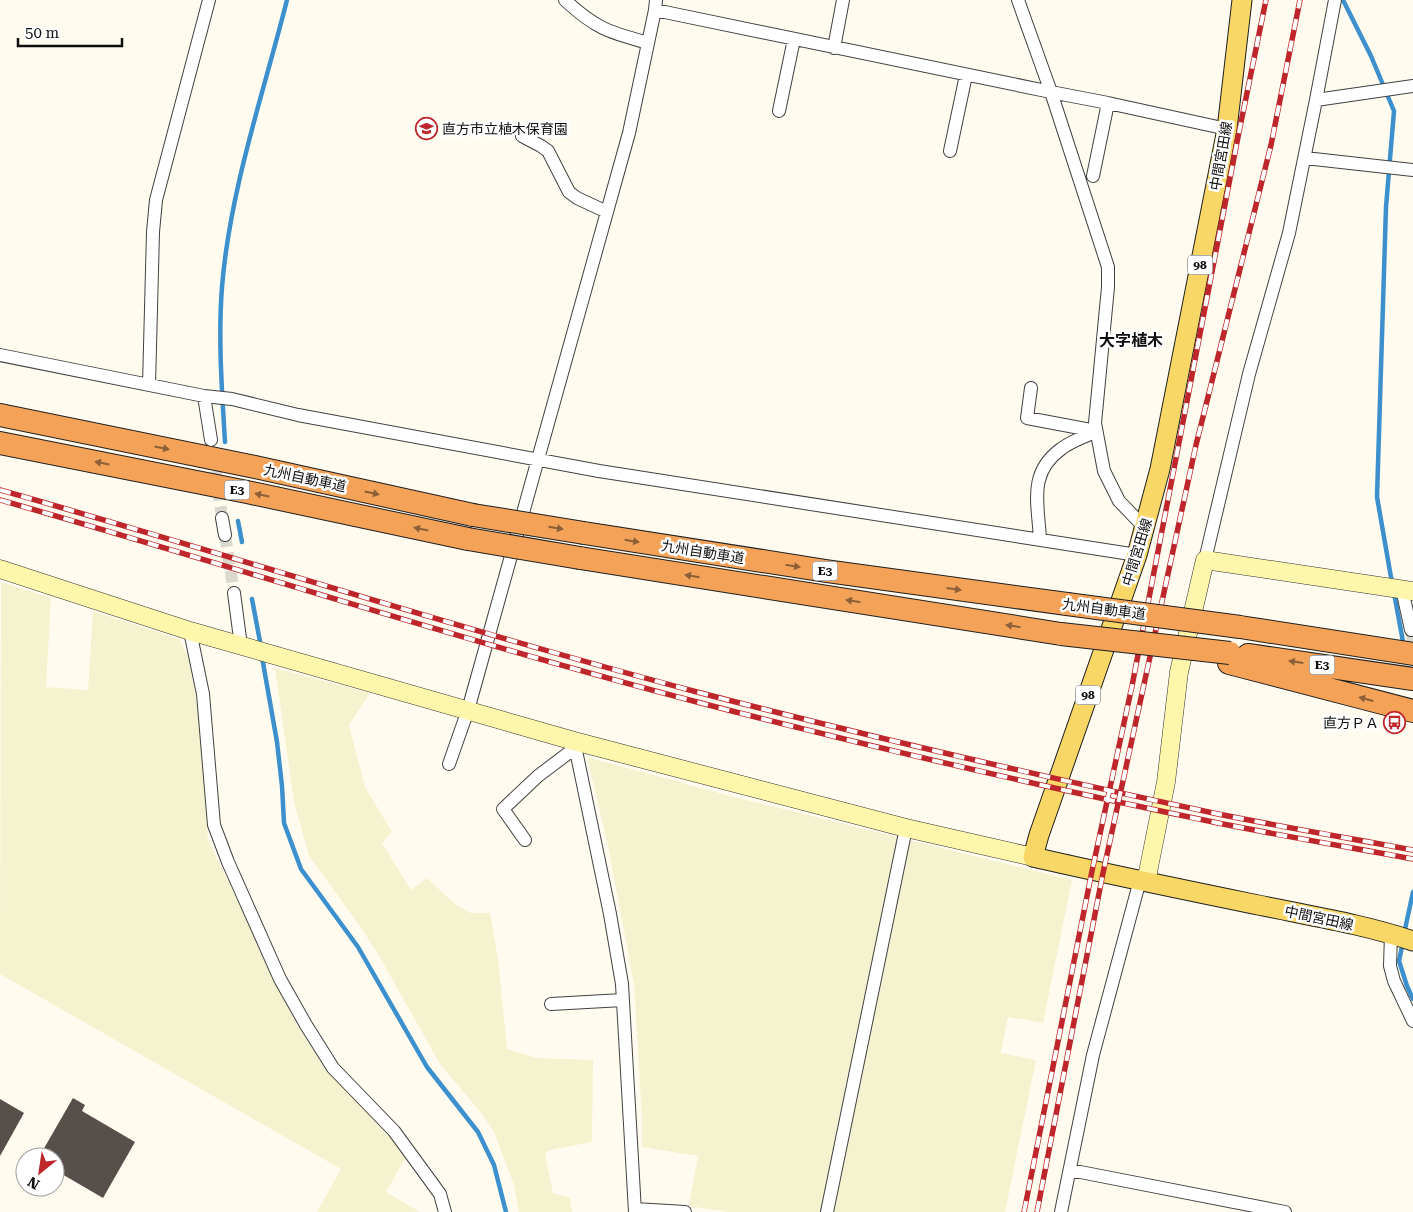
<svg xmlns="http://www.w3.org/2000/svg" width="1413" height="1212" font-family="'Roboto Serif','Noto Sans JP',serif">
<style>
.farmland{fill:#f5f2cf}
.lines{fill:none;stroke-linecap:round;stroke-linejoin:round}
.stream{stroke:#3b90cd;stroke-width:4.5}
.building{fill:#564f4a}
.street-tunnel{stroke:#dbd8cd;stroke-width:12;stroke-dasharray:12 6;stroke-linecap:butt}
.street-casing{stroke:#414141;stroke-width:14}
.secondary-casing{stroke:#303030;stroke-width:19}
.primary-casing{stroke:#1f1f1f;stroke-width:21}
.highway-casing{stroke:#1f1f1f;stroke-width:24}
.street{stroke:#fff;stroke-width:12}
.secondary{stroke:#fef6aa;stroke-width:18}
.primary{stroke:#f8d766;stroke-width:19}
.highway{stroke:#f3a258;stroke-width:22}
.rail-casing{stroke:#be262b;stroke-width:5.5}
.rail{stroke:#fff;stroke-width:4;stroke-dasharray:11;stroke-linecap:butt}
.highway-bridge-casing{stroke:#1f1f1f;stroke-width:24;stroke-linecap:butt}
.highway-bridge{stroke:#f3a258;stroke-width:22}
.oneway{fill:#8c5f37}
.labels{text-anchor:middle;stroke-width:5;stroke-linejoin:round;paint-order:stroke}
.shield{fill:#fff;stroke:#565656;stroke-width:1}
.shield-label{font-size:12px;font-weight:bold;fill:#0e0e0e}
.poi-label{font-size:14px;fill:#0e0e0e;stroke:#fff;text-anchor:start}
.street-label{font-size:14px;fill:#0e0e0e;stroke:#fff}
.quarter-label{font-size:16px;font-weight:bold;fill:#0e0e0e;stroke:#fff}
</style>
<rect width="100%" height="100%" fill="#fffcef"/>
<path class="farmland" d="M1,582l50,16 -5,89 42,3 5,-79 86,28 9,17 11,59 9,125 89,185 28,44 68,68 14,18 -21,37 34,20h-103l24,-43 -341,-195z
M275,668l95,25 -21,32 16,62 27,45 -10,11 29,47 16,-12 29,27 15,8h19l8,46 9,90 29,9 57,2 -1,82 -42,8 -5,3 8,40 17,5 2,14h-53l-5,-27 -20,-53 -13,-19 -41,-49 -62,-110 -21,-32 -48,-66 -15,-54z
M587,757l143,39 342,84 -29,143 -35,-6 -7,36 35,7 -31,152h-278l-38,-6 9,-50 -56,-9v-27l-8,-136 -26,-138z"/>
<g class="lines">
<path class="stream" d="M1343,0l28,56 23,55 -8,96 -9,290 15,86
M225,442c-3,-51 -7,-103 -3,-155 8,-98 41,-192 65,-287
M238,521l4,21
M1394,593l10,54
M252,599l9,48
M262,657l15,85 5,44 2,37 17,46 57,78 69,120 51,65 16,33 12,47
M1404,934l9,-42
M1403,942l-4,19 8,25 6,13"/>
</g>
<path class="building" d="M73,1098l12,7 -3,6 53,31 -32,56 -48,-28v-13h-16z
M0,1099l24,14 -24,43z"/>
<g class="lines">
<path class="street-tunnel" d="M213,453l9,65
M225,535l9,58
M1411,630l2,12"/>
<defs>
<path id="street" d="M565,0c31,29 44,32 83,43
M1018,0l33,92 57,175v20l-13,136 9,48 15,30 26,27
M655,10l396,82 57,11 119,26
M834,48l9,-48
M1316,100l97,-14
M779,111l15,-72
M522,136l19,10 7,5 21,41 8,6 30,14
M950,151l16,-76
M1305,158l108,12
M1093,176l15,-73
M0,355l204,41 28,3 66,16 301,56 538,84
M149,385l4,-153 3,-32 53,-200
M1031,388l-4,30 69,13
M204,396l7,44
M222,518l3,17
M1040,539c-2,-36 -12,-66 21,-90 10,-8 24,-12 35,-18
M1205,560l44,-186 40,-141 27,-133 19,-100
M1402,589l9,41
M234,593l7,53
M190,631l13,63 11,131 14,37 52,117 26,46 27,43 61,63 46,63 5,18
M574,741l36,173 12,70 13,228
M449,764l19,-54 161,-577 26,-123 1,-10
M525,840l-22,-31 35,-33 37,-28
M1391,934l-1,32 4,15 19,40
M551,1004l72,-4
M1070,1170l215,42
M635,1209l50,3
M827,1212l79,-384
M1061,1212l32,-157 47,-175"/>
<path id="secondary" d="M0,569l190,62 384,110 332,87 127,29
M1146,882l20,-100 13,-110 26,-112 208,31"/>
<path id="primary" d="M1242,0l-15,129 -67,340 -23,86 -98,280 -6,22c78,18 157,34 235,50 49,10 98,18 145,34"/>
<path id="highway" d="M0,415l255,52 218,48
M0,443l247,49 221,47
M584,533l242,38 241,33
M580,558l481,76
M1240,627l173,27
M1248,655l165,24
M1229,663l184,48"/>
</defs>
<use href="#street" class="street-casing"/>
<use href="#secondary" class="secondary-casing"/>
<use href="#primary" class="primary-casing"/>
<use href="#highway" class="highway-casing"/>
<use href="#street" class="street"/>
<use href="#secondary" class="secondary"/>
<use href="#primary" class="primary"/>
<use href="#highway" class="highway"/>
<defs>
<path id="rail" d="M0,490c233,66 463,140 697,202 173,45 347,85 521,122 65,13 130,24 195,36
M0,500c233,66 463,141 697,202 173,45 347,85 521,121 65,13 130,24 195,36
M1024,1212l68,-341 40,-185 106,-549 28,-137
M1037,1212l66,-339 93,-428 75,-300 29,-145"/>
</defs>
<use href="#rail" class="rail-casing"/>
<use href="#rail" class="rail"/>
<defs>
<path id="highway-bridge" d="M473,515l111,18
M468,539l112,19
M1067,604l173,23
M1061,634l169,19"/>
</defs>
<use href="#highway-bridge" class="highway-bridge-casing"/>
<use href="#highway-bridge" class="highway-bridge"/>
</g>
<defs><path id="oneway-solid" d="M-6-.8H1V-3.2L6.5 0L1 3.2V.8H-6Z" transform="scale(1.25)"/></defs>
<g class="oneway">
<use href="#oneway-solid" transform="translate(162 448) rotate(11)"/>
<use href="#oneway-solid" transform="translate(102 463) rotate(-169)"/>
<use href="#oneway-solid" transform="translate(372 493) rotate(12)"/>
<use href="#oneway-solid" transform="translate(262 495) rotate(-168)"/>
<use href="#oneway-solid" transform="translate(556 528) rotate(9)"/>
<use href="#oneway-solid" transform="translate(421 529) rotate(-168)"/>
<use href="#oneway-solid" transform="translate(632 541) rotate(9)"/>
<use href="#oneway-solid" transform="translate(793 566) rotate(9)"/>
<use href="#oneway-solid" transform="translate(692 576) rotate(-171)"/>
<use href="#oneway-solid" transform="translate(954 589) rotate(8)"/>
<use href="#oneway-solid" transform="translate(853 601) rotate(-171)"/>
<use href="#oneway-solid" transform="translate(1013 626) rotate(-171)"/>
<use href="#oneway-solid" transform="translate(1296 662) rotate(-172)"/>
<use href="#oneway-solid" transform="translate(1366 699) rotate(-165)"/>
</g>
<defs>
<symbol id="school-ring" viewBox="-11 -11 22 22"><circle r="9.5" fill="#fff" stroke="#be262b" stroke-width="1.5"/><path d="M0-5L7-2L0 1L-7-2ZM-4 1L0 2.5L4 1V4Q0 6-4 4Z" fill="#be262b"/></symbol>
<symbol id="bus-ring" viewBox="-11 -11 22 22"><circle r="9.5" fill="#fff" stroke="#be262b" stroke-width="1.5"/><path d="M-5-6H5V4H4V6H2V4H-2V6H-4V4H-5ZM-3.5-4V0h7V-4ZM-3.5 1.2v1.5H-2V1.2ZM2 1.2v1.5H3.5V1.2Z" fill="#be262b"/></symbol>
</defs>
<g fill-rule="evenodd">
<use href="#school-ring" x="414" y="116" width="25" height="25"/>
<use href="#bus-ring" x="1382" y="710" width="25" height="25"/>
</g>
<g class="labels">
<g class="shield">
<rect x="1187.5" y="255.5" width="25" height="19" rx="4"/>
<rect x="224.5" y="480.5" width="25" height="19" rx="4"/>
<rect x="812.5" y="561.5" width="25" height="19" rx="4"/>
<rect x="1309.5" y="655.5" width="25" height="19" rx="4"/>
<rect x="1075.5" y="685.5" width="25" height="19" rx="4"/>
</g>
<g class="shield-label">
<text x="1200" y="269">98</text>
<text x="237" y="494">E3</text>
<text x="825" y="575">E3</text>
<text x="1322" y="669">E3</text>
<text x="1088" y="699">98</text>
</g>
<g class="poi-label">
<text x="442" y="134">直方市立植木保育園</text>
<text x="1379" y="728" text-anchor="end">直方ＰＡ</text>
</g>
<g class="street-label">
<text transform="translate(1221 156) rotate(-80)" y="5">中間宮田線</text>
<text transform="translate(305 478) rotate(12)" y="5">九州自動車道</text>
<text transform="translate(703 552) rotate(9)" y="5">九州自動車道</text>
<text transform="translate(1137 552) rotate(-73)" y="5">中間宮田線</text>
<text transform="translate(1104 609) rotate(7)" y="5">九州自動車道</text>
<text transform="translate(1319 918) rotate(12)" y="5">中間宮田線</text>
</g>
<g class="quarter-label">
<text x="1131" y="346">大字植木</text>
</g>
</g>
<g transform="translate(40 1172) rotate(210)"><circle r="24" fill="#ffffff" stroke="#9f9f9f"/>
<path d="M0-4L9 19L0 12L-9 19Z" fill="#be262b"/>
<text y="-8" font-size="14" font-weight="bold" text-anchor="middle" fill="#0e0e0e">N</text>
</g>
<path d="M18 38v8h104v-8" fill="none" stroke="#0e0e0e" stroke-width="2.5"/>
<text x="25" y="38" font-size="15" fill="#0e0e0e" stroke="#ffffff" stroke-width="4" paint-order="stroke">50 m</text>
</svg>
